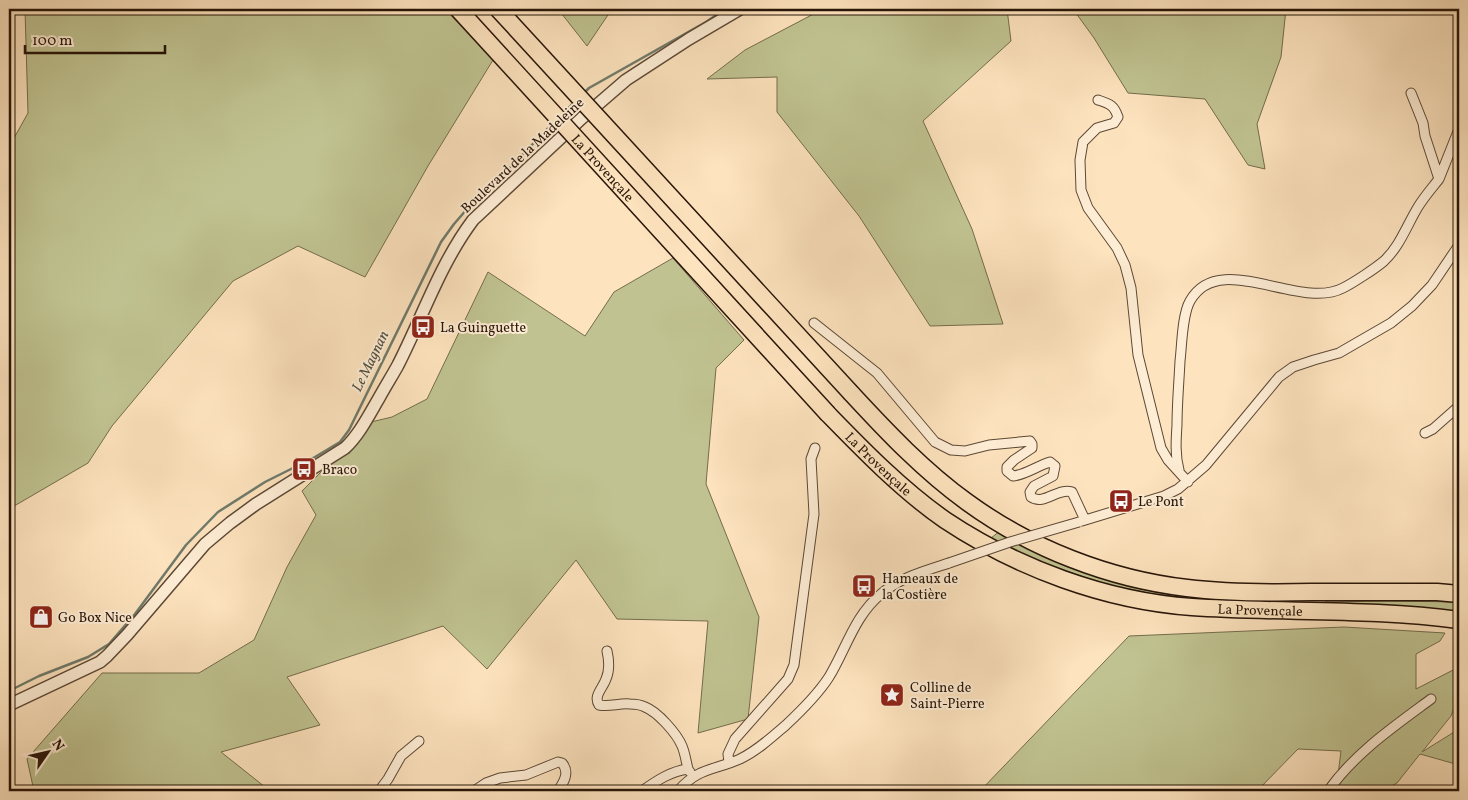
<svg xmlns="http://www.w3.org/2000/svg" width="1468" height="800" font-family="Vollkorn,serif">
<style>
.green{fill:#c0c391;stroke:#746c4c}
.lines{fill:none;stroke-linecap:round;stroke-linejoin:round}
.stream{stroke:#6f7a6b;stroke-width:2.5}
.minor-casing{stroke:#5c4835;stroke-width:11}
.tertiary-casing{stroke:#5c4835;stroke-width:14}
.motorway-casing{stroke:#271407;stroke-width:19}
.minor{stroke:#feedd5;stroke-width:9}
.tertiary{stroke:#feedd5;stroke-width:11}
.motorway{stroke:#fde3be;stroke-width:16}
.minor-bridge-casing{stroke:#5c4835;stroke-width:11;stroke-linecap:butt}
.motorway-bridge-casing{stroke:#271407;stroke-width:19;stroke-linecap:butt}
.minor-bridge{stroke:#feedd5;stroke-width:9}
.motorway-bridge{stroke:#fde3be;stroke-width:16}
.labels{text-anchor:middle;stroke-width:4;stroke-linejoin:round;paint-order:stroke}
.street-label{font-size:14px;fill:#271407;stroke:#feedd5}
.poi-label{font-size:14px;fill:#271407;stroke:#feedd5;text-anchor:start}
.water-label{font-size:15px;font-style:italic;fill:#515041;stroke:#feedd5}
</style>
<rect width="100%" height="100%" fill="#fde3be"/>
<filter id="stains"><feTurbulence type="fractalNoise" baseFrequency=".004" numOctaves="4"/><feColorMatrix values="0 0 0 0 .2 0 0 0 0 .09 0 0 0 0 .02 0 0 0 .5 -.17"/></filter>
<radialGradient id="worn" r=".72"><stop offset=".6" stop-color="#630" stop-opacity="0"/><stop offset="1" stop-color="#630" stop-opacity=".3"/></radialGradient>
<path class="green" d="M25,9h420l48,51 -65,106 -63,111 -67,-31 -65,35 -121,145 -24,37 -79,46v-362l19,-34z
M558,9h54l-25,37z
M823,9h184l4,32 -88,80 49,108 31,95 -73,2 -71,-110 -82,-104v-35l-70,2 38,-29z
M1073,9h213l-5,48 -24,67 8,45 -17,-4 -43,-66 -77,-6 -34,-55z
M673,258l71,82 -28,28 -10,116 53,133 -11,102 -50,14 10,-112 -91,-2 -41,-59 -89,109 -44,-43 -156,51 33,48 -99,27 49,39h-236l-7,-32 75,-86h97l55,-33 33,-73 29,-52 -14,-24 69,-69 21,-5 35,-18 61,-127 97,64 29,-44z
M1000,531l149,57 65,11c-17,-1 -34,-1 -50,-3 -62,-8 -117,-31 -173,-58z
M1387,601l72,1v10l-134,-10z
M1344,627l101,6 -5,8 -24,13v35l43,-22v28l-8,21 -29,36 37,-23v36l-39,-11 -23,29 -15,8h-46l5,-40 -43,-2 -41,42h-277l149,-155z"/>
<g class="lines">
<path class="stream" d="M583,94l6,-6 117,-66 19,-13
M562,115l13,-14
M9,691l30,-15 49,-19 21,-13 26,-30 51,-69 32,-33 47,-30 50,-25 25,-15 9,-12 92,-188 13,-18 20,-23 28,-25 52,-54"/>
<defs>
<path id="minor" d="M1098,100c12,4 16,5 20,17l-4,6 -17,5 -14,14 -3,18 1,30 7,18 29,40 8,17 6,23 7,67 23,93 7,12 20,22
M1439,179l20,-50
M814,323l63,50 58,69 16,8 14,1 24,-6 41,-4 2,3v4l-18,12 -7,7v4l6,5c12,-1 24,-10 37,-14l5,4 -2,10 -19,10 -4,6 1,5c13,9 27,-10 41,-5l13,28
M1425,433l8,-4 26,-23
M1179,470c-4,-15 -3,-30 -2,-45 0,-21 2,-43 3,-64 2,-16 2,-46 10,-60 29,-52 109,10 153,-13 10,-5 33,-20 41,-27 16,-15 23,-36 34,-54 6,-10 14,-19 21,-28l-14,-43 -2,-13 -12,-30
M1082,521l82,-25 14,-7 28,-24 73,-88 14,-10 21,-7 25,-7 52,-30 21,-17 20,-21 27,-40
M607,651c2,9 3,19 -1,28 -3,9 -13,17 -7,26 11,2 20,-2 31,-1 4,0 11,1 15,3 13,5 32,27 37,39 3,7 4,15 6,23
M729,763l-1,-9 7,-15 53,-60 6,-14 20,-151 -3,-55 4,-11
M379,791l9,-12 13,-23 18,-15
M474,791l12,-8 14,-5 26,-3 32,-13 4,1c8,9 2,19 -4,28
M642,791c14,-10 29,-20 46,-22l2,3
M678,791c19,-23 37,-21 62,-32 17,-8 32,-22 46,-34 15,-14 32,-31 43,-48 17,-28 26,-62 52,-83 20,-17 44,-23 68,-31
M1328,791c27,-38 65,-64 103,-92"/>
<path id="tertiary" d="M9,705l91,-43 7,-6 20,-21 78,-91 25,-21 26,-19 89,-56c14,-13 24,-33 34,-50 6,-11 13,-22 19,-33 25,-49 42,-101 75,-145l109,-102 44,-38 63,-41 51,-30"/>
<g id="motorway">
<path d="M851,393c36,39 73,78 116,109 63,46 142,77 220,86 41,5 83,5 125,4 42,0 83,0 125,0l22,2"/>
<path id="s1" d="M828,414c36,37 74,76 117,106 72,48 161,81 247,87 89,6 178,1 267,13"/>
</g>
</defs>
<use href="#minor" class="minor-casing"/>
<use href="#tertiary" class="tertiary-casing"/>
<use href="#motorway" class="motorway-casing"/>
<use href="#minor" class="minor"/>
<use href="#tertiary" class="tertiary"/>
<use href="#motorway" class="motorway"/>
<defs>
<path id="minor-bridge" d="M949,563l61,-21 69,-20"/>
<g id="motorway-bridge">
<path id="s2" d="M458,9l370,405"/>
<path d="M498,9l353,384"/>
</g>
</defs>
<use href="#minor-bridge" class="minor-bridge-casing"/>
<use href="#motorway-bridge" class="motorway-bridge-casing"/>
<use href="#minor-bridge" class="minor-bridge"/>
<use href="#motorway-bridge" class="motorway-bridge"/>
</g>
<defs>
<symbol id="bus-square" viewBox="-11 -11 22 22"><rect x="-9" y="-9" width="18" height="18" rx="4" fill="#8f2418" stroke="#feedd5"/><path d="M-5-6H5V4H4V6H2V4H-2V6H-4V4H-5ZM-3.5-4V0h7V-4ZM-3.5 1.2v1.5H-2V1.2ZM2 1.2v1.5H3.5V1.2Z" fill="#fff"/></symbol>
<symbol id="shop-square" viewBox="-11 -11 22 22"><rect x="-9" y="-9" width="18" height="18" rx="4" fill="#8f2418" stroke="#feedd5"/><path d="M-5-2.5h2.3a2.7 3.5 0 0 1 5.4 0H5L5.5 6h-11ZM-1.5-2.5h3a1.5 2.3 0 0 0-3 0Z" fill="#fff"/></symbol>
<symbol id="sight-square" viewBox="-11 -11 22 22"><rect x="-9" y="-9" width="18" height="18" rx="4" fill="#8f2418" stroke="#feedd5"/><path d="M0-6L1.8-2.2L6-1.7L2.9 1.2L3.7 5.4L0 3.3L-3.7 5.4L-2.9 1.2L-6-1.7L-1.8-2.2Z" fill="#fff"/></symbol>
</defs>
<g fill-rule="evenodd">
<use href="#bus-square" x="409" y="313" width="28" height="28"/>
<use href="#bus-square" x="290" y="455" width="28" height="28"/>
<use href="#bus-square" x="1107" y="487" width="28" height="28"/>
<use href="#bus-square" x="850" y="572" width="28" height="28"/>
<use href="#shop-square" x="27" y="603" width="28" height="28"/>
<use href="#sight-square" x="878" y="681" width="28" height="28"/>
</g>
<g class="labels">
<g class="street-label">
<text transform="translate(522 155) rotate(-43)" y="5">Boulevard de la Madeleine</text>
<text dy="5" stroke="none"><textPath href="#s2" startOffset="215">La Provençale</textPath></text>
<text dy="5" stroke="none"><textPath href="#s1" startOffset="71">La Provençale</textPath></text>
<text dy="5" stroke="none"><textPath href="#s1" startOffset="491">La Provençale</textPath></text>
</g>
<g class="poi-label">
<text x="440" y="332">La Guinguette</text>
<text x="322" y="474">Braco</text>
<text x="1138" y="506">Le Pont</text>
<text x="882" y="583">Hameaux de<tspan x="882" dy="16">la Costière</tspan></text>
<text x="58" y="622">Go Box Nice</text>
<text x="910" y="692">Colline de<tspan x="910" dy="16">Saint-Pierre</tspan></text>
</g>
<g class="water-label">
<text transform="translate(370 361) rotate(-64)" y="5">Le Magnan</text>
</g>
</g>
<rect width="1468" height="800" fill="none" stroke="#fde3be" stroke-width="30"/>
<rect x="10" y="10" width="1448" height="780" fill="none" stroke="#271407" stroke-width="2.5"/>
<rect x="15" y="15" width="1438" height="770" fill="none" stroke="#271407"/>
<g transform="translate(48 752) rotate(56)" stroke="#feedd5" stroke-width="4" paint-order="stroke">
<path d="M0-4L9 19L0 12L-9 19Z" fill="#271407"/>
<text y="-8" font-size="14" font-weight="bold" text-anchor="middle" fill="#271407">N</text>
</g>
<path d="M25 45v8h140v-8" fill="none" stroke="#271407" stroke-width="2.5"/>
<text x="32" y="45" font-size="15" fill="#271407" stroke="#feedd5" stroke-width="4" paint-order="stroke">100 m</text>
<rect width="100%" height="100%" filter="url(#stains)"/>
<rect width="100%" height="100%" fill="url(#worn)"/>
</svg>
